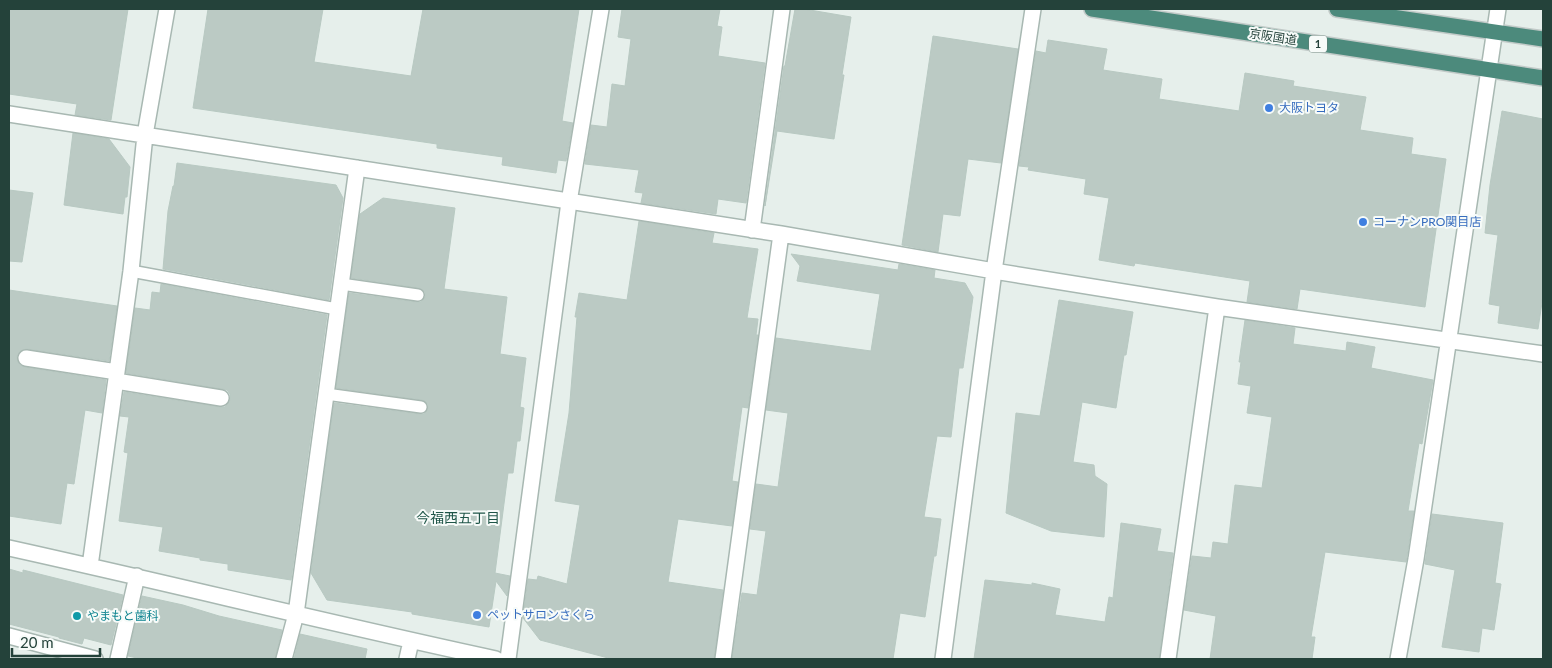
<svg xmlns="http://www.w3.org/2000/svg" width="1552" height="668" font-family="Lato,'Noto Sans JP',sans-serif">
<style>
.building{fill:#bbcac4;stroke:#b8c9c2}
.lines{fill:none;stroke-linecap:round;stroke-linejoin:round}
.service-casing{stroke:#a8b8b2;stroke-width:14}
.minor-casing{stroke:#a8b8b2;stroke-width:18}
.trunk-casing{stroke:#c2cac8;stroke-width:18}
.service{stroke:#fff;stroke-width:11}
.minor{stroke:#fff;stroke-width:15}
.trunk{stroke:#4c8a7c;stroke-width:15}
.shop-dot{fill:#3f7fe0;stroke:#f7fbf9;stroke-width:2}
.culture-dot{fill:#0f9aa8;stroke:#f7fbf9;stroke-width:2}
.labels{text-anchor:middle;stroke-width:4;stroke-linejoin:round;paint-order:stroke}
.shield{fill:#f7fbf9;stroke:#637a73;stroke-width:1}
.shield-label{font-size:11px;font-weight:bold;fill:#24423a}
.street-label{font-size:12px;fill:#24423a;stroke:#f7fbf9}
.shop-label{font-size:12px;fill:#366cbe;stroke:#f7fbf9;text-anchor:start}
.culture-label{font-size:12px;fill:#0d838f;stroke:#f7fbf9;text-anchor:start}
.neighbourhood-label{font-size:14px;fill:#1f5548;stroke:#f7fbf9}
</style>
<rect width="100%" height="100%" fill="#e6efeb"/>
<path class="building" d="M9,9h119l-17,111 -36,-5 2,-11 -68,-10z
M208,9h115l-9,53 97,14 12,-67h156l-17,112 11,2 -7,38 -8,-1 -2,13 -54,-8 1,-8 -66,-9v-4l-244,-36z
M622,9h98l-3,17 5,1 -4,29 47,7 -19,140 -28,-4 -2,15 -75,-11 2,-10 -8,-1 4,-22 -54,-6 6,-39 16,2 5,-43 13,2 6,-47 -13,-2z
M795,9h9l47,8 -9,58h2l-10,64 -57,-8 -12,75 19,-140h1z
M933,36l85,13 -17,114 -33,-4 -8,57 -17,-2 -5,38 -36,-7z
M1048,40l59,9 -4,21 59,9 -3,20 80,12 6,-38 49,8 -1,5 73,11 -6,33 53,8 -2,16 35,5 -21,148 -125,-18 -3,20 -50,-7 3,-21 -115,-18 -1,3 -35,-6 10,-62 -25,-4 2,-15 -58,-9 1,-3 -10,-1 17,-115 10,2z
M1502,111l41,8v177l-5,33 -40,-6 2,-17 -11,-2 9,-69 -13,-2 5,-48z
M73,133l36,6 21,28 -3,30h-2l-2,17 -59,-9z
M177,163l159,22 7,13 -14,102 -166,-31 5,-58 5,-25h1z
M9,190l24,3 -11,69 -13,-1z
M383,198l72,10 -11,81 63,8 -7,57 26,4 -6,49 4,1 -4,33h-3l-4,32h-5l-13,100 15,3 -3,20 -11,-15 -7,46 -77,-13v-2l-85,-12 -16,-27 23,-170 86,11h4l4,-6v-4l-6,-4 -86,-12 13,-95 68,9h4l4,-5v-5l-6,-4 -68,-10 9,-64z
M639,221l75,12 -2,10 46,6 -11,69 11,1 -2,16h2l-10,73 -6,-1 -10,74 6,1 -6,44 -54,-7 -10,63 55,8 -9,69h-102l-72,-19 -17,-22 5,-39 9,1 1,-4 29,8 13,-79 -25,-4 14,-88 8,-96h-2l4,-24 48,7z
M791,254l107,16 1,-6 36,6 -1,8 31,5 8,14 -10,71h-4l-8,69 -14,-1 -13,81 17,2 -5,37h-2l-9,61 -25,-4 -7,46h-161l10,-66 15,2 9,-64 -16,-2 6,-45 22,3 10,-74 -22,-3 10,-72 95,13 9,-57 -83,-13 3,-15z
M161,284l166,31 -36,265 -63,-10v-6l-28,-4v-2l-41,-7 4,-24 -44,-6 9,-68 -4,-1 5,-35 -9,-1 4,-24 96,15h5l5,-7v-6l-3,-4 -5,-1 -96,-16 9,-65 15,2 2,-18 8,1z
M9,290l108,16 -8,55 -82,-12 -5,1 -5,6 1,6 3,4 4,1 81,13 -4,33 -17,-3 -11,74 -7,-1 -6,41 -52,-8z
M1059,300l74,12 -7,43h-2l-8,53 -34,-6 -9,60 21,3 1,11 12,8 -3,53 -53,-6 -45,-18 10,-100 24,3z
M1245,320l50,8 -2,16 53,7 1,-9 28,5 -4,21 62,12 -11,64 -3,-1 -11,68h6l-8,51 -81,-10 -14,85h4l-3,22h-102l6,-43 -32,-6 8,-54 19,2 2,-16 15,2 7,-59 27,3 10,-71 -25,-4 4,-27 -13,-2 3,-22h-2z
M1432,514l71,9 -8,60 6,1 -7,46 -12,-2 -3,24 -37,-5 13,-77 -30,-6z
M1121,523l40,6 -4,22 16,2 -14,106h-185l11,-79 47,5v-2l28,6 -5,26 50,7 4,-25 4,1z
M9,569l14,4v-3l100,25 -12,50 -27,-7 -2,6 -23,-6v-1l-50,-13z
M142,596l41,9 36,11 63,14 -7,29h-133l-14,-3z
M300,634l67,15 -2,10h-71z"/>
<g class="lines">
<defs>
<path id="service" d="M131,271l206,38
M341,284l77,11
M326,394l95,13"/>
<path id="minor" d="M9,114l772,120 213,37 223,36 326,47
M752,230l30,-221
M26,358l91,14
M116,381l105,17
M9,548c163,36 324,76 487,111
M90,566l41,-295 14,-136 22,-126
M9,636l86,23
M118,659l19,-83
M284,659l12,-45 61,-446
M407,659l4,-18
M508,659l61,-457 32,-193
M723,659l58,-425
M943,659l51,-388 39,-262
M1168,659l49,-352
M1398,659l18,-100 82,-550"/>
<path id="trunk" d="M1092,9l451,69
M1337,9l206,30"/>
</defs>
<use href="#service" class="service-casing"/>
<use href="#minor" class="minor-casing"/>
<use href="#trunk" class="trunk-casing"/>
<use href="#service" class="service"/>
<use href="#minor" class="minor"/>
<use href="#trunk" class="trunk"/>
</g>
<g class="shop-dot">
<circle cx="1269" cy="108" r="5"/>
<circle cx="1363" cy="222" r="5"/>
<circle cx="477" cy="615" r="5"/>
</g>
<circle class="culture-dot" cx="77" cy="616" r="5"/>
<g class="labels">
<rect class="shield" x="1309" y="35.5" width="18" height="17" rx="4"/>
<g class="shield-label">
<text x="1318" y="48">1</text>
</g>
<g class="street-label">
<text transform="translate(1273 37) rotate(9)" y="4">京阪国道</text>
</g>
<g class="shop-label">
<text x="1279" y="112">大阪トヨタ</text>
<text x="1373" y="226">コーナンPRO関目店</text>
<text x="487" y="619">ペットサロンさくら</text>
</g>
<g class="culture-label">
<text x="87" y="620">やまもと歯科</text>
</g>
<g class="neighbourhood-label">
<text x="458" y="523">今福西五丁目</text>
</g>
</g>
<rect width="1552" height="668" fill="none" stroke="#24423a" stroke-width="20"/>
<path d="M12 648v8h88v-8" fill="none" stroke="#24423a" stroke-width="2.5"/>
<text x="20" y="648" font-size="15" fill="#24423a" stroke="#f7fbf9" stroke-width="4" paint-order="stroke">20 m</text>
</svg>
